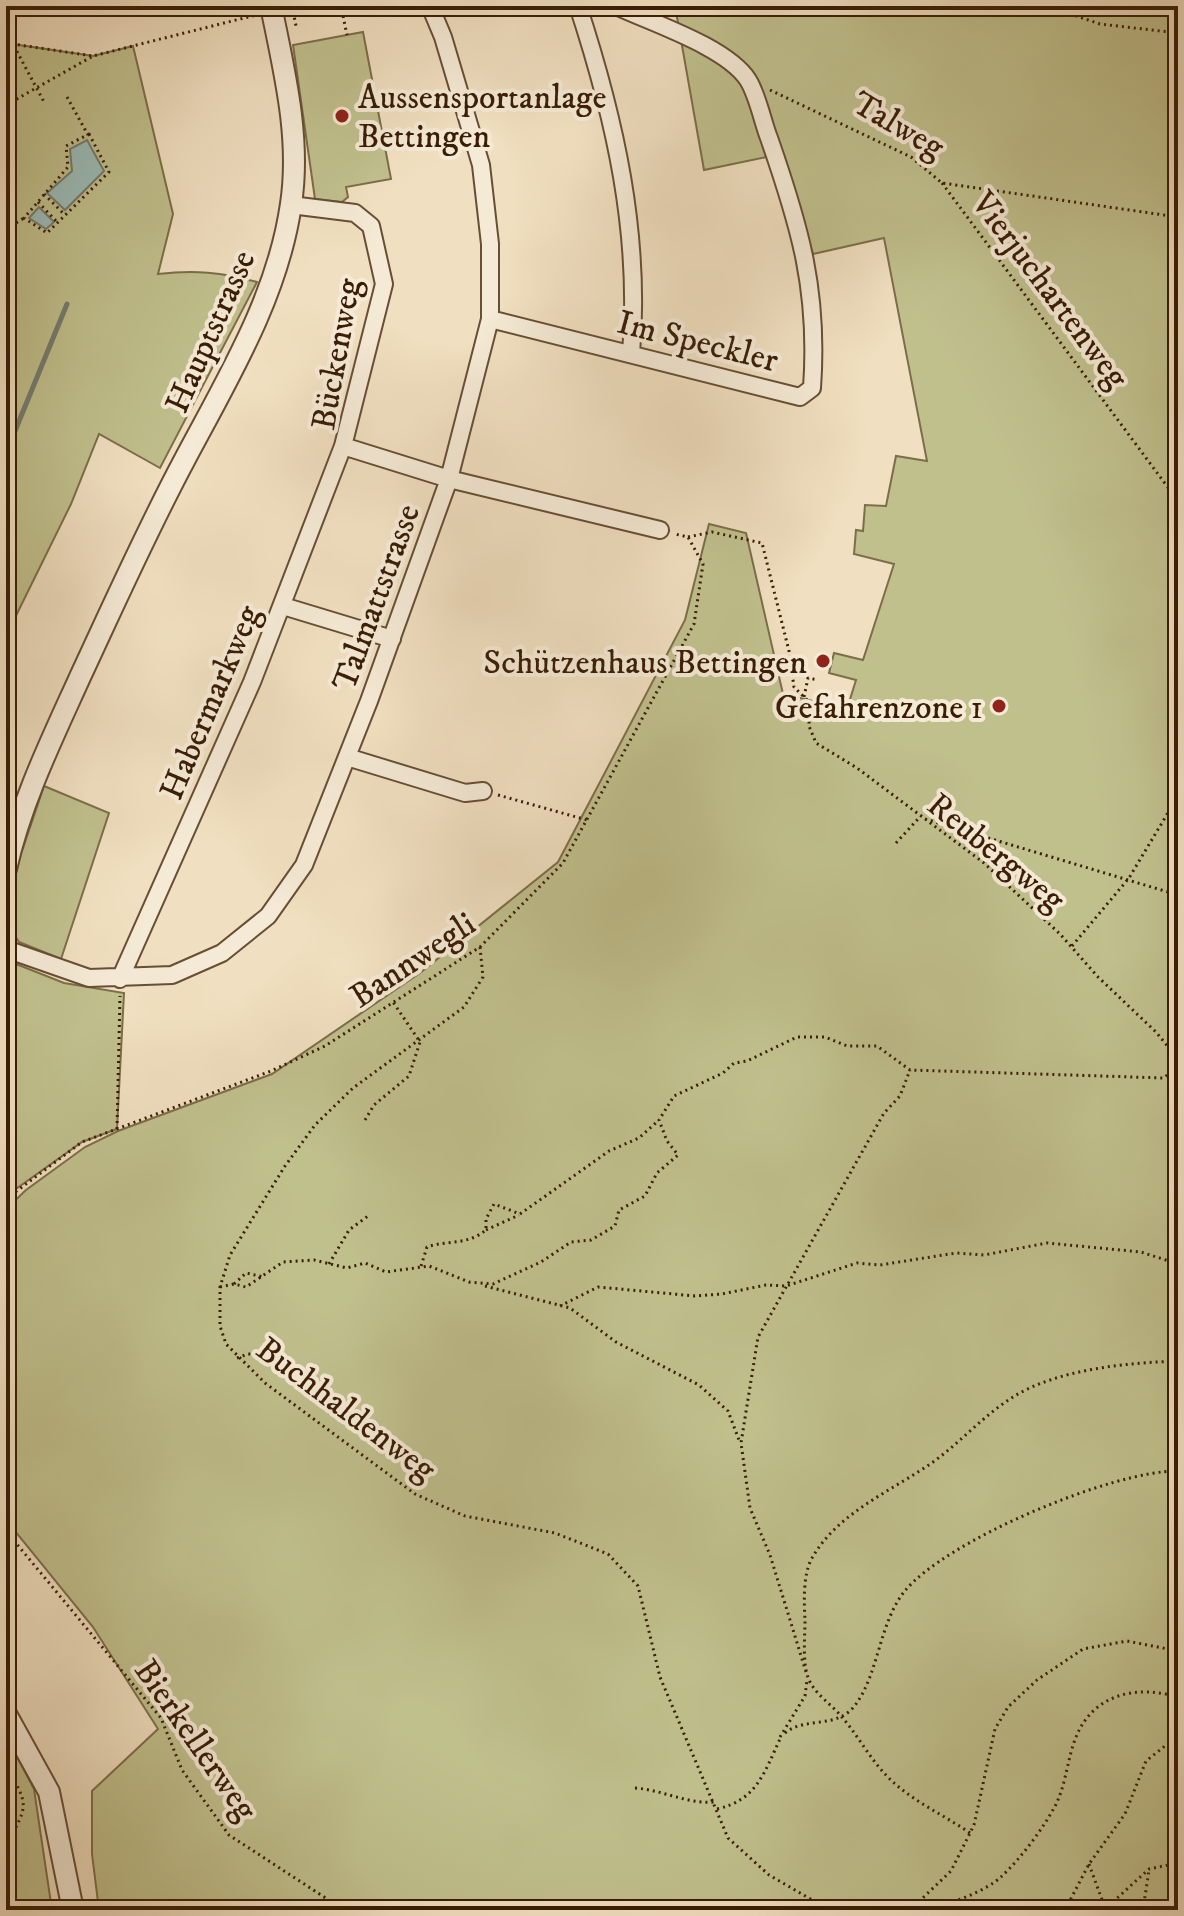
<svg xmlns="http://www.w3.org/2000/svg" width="1184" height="1916" font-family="'IM FELL DW Pica',serif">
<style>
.green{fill:#c0c08d;stroke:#7c6e49;stroke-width:2}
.water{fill:#9bbcb8;stroke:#747c70;stroke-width:2}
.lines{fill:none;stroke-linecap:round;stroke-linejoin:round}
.stream{stroke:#747c70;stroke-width:5}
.minor-casing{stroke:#674e34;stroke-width:20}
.tertiary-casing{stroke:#674e34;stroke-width:24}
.path{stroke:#391d05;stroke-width:3;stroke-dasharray:2 4;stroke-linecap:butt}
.minor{stroke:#f5ead6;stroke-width:16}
.tertiary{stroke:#f5ead6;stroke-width:20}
.poi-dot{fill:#8f2418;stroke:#f5ead6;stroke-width:3}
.labels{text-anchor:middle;stroke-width:8;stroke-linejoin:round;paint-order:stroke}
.poi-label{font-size:34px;fill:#391d05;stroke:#f5ead6;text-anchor:end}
.street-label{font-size:34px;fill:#391d05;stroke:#f5ead6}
</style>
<rect width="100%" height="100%" fill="#f0dfc0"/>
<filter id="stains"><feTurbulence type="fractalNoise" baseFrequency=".0025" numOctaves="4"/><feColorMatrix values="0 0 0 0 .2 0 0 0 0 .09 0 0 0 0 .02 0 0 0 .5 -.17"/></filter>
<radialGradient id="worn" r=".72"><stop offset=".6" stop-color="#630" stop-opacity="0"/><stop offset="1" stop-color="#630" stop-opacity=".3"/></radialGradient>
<path class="green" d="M675,6h503v1904h-1079l-7,-56v-63l66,-62 -65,-102 -87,-107v-311l20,-19 59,-43 33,-16 154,-57 148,-101 138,-111 127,-242 24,-96 37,9 37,161 64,15 9,-29 -27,-7 5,-20 29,7 31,-96 -40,-10 2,-24 7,1 2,-26 21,1 10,-50 31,5 -43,-223 -71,16 -32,-100 -77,16z
M363,32l28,147 -45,8 2,10 -6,5 -27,-3 -22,-154z
M6,43l87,13 40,-10 40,168 -15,60c36,-4 64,-2 99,8l-97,186 -61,-34 -28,70 -65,132z
M44,786l65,27 -48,146 -42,-17 -13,-20v-12l15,-56z
M6,960l58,23 60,10 -7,136 -35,13 -76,54z
M6,1736l28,53 18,121h-46z"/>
<path class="water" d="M87,140l17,31 -39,39 -18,-17 25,-22 -2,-22z
M39,207l15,15 -8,7 -17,-11z"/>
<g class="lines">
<path class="stream" d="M6,453l61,-149"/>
<defs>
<path id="minor" d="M578,6c37,113 63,228 53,348
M291,205l64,8 16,13 13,58 -41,162 106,33 211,51
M490,319l310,78 12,-9c7,-97 -12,-161 -43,-250 -7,-18 -11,-42 -21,-58 -21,-33 -96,-57 -132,-74
M283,606l109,33
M347,757l118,36 18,-2
M6,949l83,29 83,-3 50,-22 46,-37 36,-51 65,-164 80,-222 41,-160v-75l-9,-79 -38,-128 -13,-31
M120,979l132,-297 91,-236"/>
<path id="tertiary" d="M6,869c15,-67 46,-130 74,-192 34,-73 67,-147 105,-218 43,-81 93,-163 106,-255 10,-67 -7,-133 -20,-198
M6,1714l43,78 24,118"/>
</defs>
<use href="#minor" class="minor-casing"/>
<use href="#tertiary" class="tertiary-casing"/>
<path class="path" d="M292,6l4,20
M1047,6l53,18 78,9
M343,16l4,19
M6,43l87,13 163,-41
M14,46l30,56
M770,90l141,67 31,26 236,34
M67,97l21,38
M6,105l87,-49
M89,134l20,38 -62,61 -23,-15 44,-51 -2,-21z
M942,183l236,318
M44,194l20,20
M38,202l19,20
M6,229l18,-11
M688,537l24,-5 50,11 27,108 5,36 15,15v24l7,17 41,25 127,95 76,71 38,43 58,55 22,27
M804,697l4,-19 10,2
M498,795l89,25
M925,819l253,76
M896,843l22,-24
M1072,946l57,-68 49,-82
M480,947l3,30 -19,30 -111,81 -38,37 -30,41 -55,89 -10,32v39l6,18 39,39 150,111 50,22 90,17 53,21 30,32 22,91 68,161 41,37 45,26 54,9
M365,1120l9,-15 35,-29 11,-34 -27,-40
M117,1129l3,-133
M6,1199l76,-57 189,-71 54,-25 155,-99 83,-84 131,-239 9,-60 -15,-27 -13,-3
M486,1230l33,-15
M329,1264l20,-34 19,-14
M421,1266l6,-19c19,-7 39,-1 59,-17v-11l8,-15 26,10 89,-63 30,-13 19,-17
M234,1284l12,-11 18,4
M485,1286l85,22 46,34 83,43 29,26 11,29
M220,1287l14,-3 12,3 37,-25 31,-2 33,8 18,-5 21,9 43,-6 40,16 24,2 48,-22 30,-20 20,-2 24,-14 4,-16 26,-14 12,-23 21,-18 -11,-14 -8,-21 15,-24 49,-23 11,-10 13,-2 50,-24h28l22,9h30l33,24 254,8 14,-13
M560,1306l38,-19 97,9 27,-2 44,-9 20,1 71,-23 23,2 76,-12 28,2 63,-12 94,9 37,12
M237,1358l11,-4 21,1 3,-6
M6,1531l155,187 21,52 47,65 115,75
M806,1672l-36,-117 -20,-47 -9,-65 17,-106 126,-224 16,-17 10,-26
M785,1733c20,-17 53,-3 71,-29 23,-32 23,-80 48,-112 40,-51 210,-122 274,-121
M780,1737l25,-41 2,-16
M6,1765c23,42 23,39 0,80
M635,1788c28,2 51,16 79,14
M717,1809c40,-9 47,-36 63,-70
M970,1833c-29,-20 -61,-33 -85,-59 -16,-17 -28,-40 -44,-58 -10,-12 -25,-21 -32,-36 -7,-16 -4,-43 -4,-60 -1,-18 -2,-44 6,-60 25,-47 81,-69 122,-98 28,-20 51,-47 80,-65 45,-28 113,-34 165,-36
M1089,1864l16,44
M805,1910v-12
M910,1910l41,-39 23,-46 21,-96 13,-22 29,-27 46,-31 44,-8 51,10
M918,1910c23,-2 68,-18 84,-34 19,-18 40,-46 52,-68 12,-21 13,-49 22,-71 18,-44 61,-52 102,-40
M1065,1910l24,-46 36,-50 21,-53 19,-15 13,-1
M1104,1910l45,-41 29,-6
M1143,1910l6,-40"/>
<use href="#minor" class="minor"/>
<use href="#tertiary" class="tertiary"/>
</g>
<g class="poi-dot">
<circle cx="342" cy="116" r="8"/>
<circle cx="823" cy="661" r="8"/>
<circle cx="999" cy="706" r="8"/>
</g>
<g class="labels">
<g class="poi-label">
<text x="358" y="108" text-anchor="start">Aussensportanlage<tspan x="358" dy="39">Bettingen</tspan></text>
<text x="807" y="673">Schützenhaus Bettingen</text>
<text x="983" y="718">Gefahrenzone 1</text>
</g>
<g class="street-label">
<text transform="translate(899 124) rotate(30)" y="12">Talweg</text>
<text transform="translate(1051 289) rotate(53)" y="12">Vierjuchartenweg</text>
<text transform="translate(209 331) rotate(-66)" y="12">Hauptstrasse</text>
<text transform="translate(698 340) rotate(14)" y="12">Im Speckler</text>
<text transform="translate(335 354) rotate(-80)" y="12">Bückenweg</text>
<text transform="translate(375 597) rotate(-70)" y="12">Talmattstrasse</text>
<text transform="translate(209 702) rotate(-67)" y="12">Habermarkweg</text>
<text transform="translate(997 851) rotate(39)" y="12">Reubergweg</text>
<text transform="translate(412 959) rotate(-34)" y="12">Bannwegli</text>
<text transform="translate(347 1408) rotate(37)" y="12">Buchhaldenweg</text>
<text transform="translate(197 1739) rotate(55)" y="12">Bierkellerweg</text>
</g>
</g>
<rect width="1184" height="1916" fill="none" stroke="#f0dfc0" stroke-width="32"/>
<rect x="8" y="8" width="1168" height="1900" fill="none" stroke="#391d05" stroke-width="4"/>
<rect x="16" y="16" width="1152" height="1884" fill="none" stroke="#391d05" stroke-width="2"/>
<rect width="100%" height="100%" filter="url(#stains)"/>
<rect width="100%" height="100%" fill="url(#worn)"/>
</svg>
